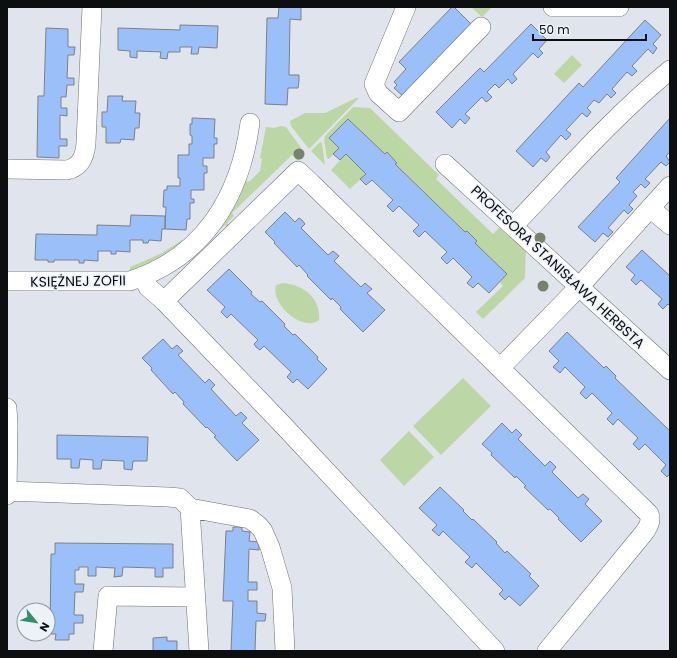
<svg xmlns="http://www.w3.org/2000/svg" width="677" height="658" font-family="Poppins,sans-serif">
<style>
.green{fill:#bdd6a6}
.building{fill:#9bc0f9;stroke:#7c8087}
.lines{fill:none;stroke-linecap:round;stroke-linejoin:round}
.minor-casing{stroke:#6c7077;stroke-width:20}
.minor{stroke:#fff;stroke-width:19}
.tree{fill:#75826c}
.labels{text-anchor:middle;stroke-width:3;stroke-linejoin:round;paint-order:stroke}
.street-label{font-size:14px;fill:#0c0e10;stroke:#edf2f9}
</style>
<rect width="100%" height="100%" fill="#e0e4ec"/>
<path class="green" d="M471,7h21l-10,10z
M572,55l10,10 -18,18 -10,-9z
M356,98h3l-50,51 -18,-23 -1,-5 15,-8h20z
M353,107l17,1 69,67 -3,4 57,55 9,-9 24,23 -1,30 -42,41 -7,-7 27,-26 -3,-4 7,-8 -32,-31 2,-2 -10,-10 -2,1 -70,-68 2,-2 -10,-10 -2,2 -37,-35 -19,19 10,10 -10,11 -2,-1 -3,-18 1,-4z
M281,126l5,1 16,22c3,5 -1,8 -4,12l-6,-6 -60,58 2,3 -7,7 4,5 -1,1 -5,-4 -10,9 25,-39 5,-13 5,-1 10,-10 2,-12 -2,-1 6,-31 8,1z
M319,143l2,-1 1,2 3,21 -14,-14z
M346,154l20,20 -16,15 -19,-19z
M182,240l2,1c-17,12 -34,22 -54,31v-5l32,-14z
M283,283c21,2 38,15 36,37 -17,13 -49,-17 -43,-35z
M463,378l28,28 -50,49 -28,-29z
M409,431l25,26 -30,29 -24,-26z"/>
<path class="building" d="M279,7h22v13l-11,-1 -1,56h10v6l-1,7h-10l-1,17 -22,-1 2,-86h11z
M452,7h2l21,21 -69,71 -12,-11 3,-3 -3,-3 12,-13 -7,-7z
M645,20l16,15 -8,9 4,4 -4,6 -5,-5 -16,17 5,5 -5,5 -5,-4 -15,17 4,4 -5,5 -4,-4 -8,9 -5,-3 -7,8 4,4 -4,5 -5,-4 -16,17 5,4 -2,3 -3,3 -5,-5 -15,17 4,5 -4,5 -5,-4 -8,9 -17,-16 63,-68 4,4z
M531,24l16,16 -8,9 4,4 -5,5 -5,-5 -20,21 4,5 -5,5 -4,-5 -9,9 -4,-4 -8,8 5,5 -3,3 -3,2 -4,-5 -17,17 5,4 -5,6 -5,-5 -8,9 -16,-16 44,-44 4,4z
M180,25l38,1 -1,22 -18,-1 -1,7h-7l1,-7h-12v5h-12l-1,7 -7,-1 1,-6 -24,-1v7l-7,-1v-6l-12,-1v-22l62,2z
M46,28l22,1v18h7l-1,8h-6l-1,23h7v7h-7l-1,12h-5v11h6v8l-7,-1v24h7v7h-8v12l-22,-1 1,-61h6z
M108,96h15l-1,5h14l-1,12h5l-1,15h-4l-1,12 -13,-1 -1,4h-14v-16h-4v-15h5z
M192,118l23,1 -1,19h3v6h-3v14h-11v8h4v7h-3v17h-13v9h3v4h-4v16h-3l-1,11 -21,-1 1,-22h-3l1,-17h3v-4h13v-8h-2v-23h11v-11h3v-8l-2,-1v-11h2z
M670,118v34l-4,4 4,6 -4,4 -5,-4 -16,17 5,4 -5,5 -4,-4 -8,8 4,4 -8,9 4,4 -5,5 -4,-4 -16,18 5,4 -5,5 -5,-4 -8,9 -17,-15 42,-45 -4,-4z
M348,119l37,35 2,-2 10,11 -2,1 70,68 2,-1 10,10 -2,2 32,31 -18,19 -11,-10 -5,5 -6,-5 5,-6 -19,-19 -6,6 -6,-6 6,-6 -22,-21 -6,6 -6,-6 6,-6 -20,-19 -6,6 -6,-6 6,-6 -21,-20 -6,5 -6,-6 6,-5 -20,-20 -6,6 -7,-6 6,-6 -10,-10z
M285,212l10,10 4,-4 3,2 3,4 -4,4 27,27 5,-4 6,5 -5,5 27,26 4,-4 7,6 -5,4 18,17 -22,22 -23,-23 1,-2 -9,-9 -1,2 -24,-24 1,-1 -9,-10 -2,2 -23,-24 1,-1 -10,-10z
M131,215l34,1v13h-3l-1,12 -12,-1 -1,3h-5v-3h-13v12l-14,-1v3h-5v-3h-13v10l-14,-1v3h-5v-3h-25v2h-6v-2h-13l1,-26 61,1v-10l33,1z
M642,250l28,26v30l-2,-2 -5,5 -5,-5 4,-5 -21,-19 -5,5 -5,-5 4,-5 -9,-8z
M229,269l23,23 -1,2 9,8 2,-1 23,23 -1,2 9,9 2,-1 23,23 -1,2 10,10 -19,20 -11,-10 -4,4 -6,-6 4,-5 -27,-26 -4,4 -4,-3 -2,-3 4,-4 -27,-26 -4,4 -6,-6 4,-5 -18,-17z
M567,332l37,36 2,-2 10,10 -1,2 55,53v43l-3,3 -6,-6 5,-6 -21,-21 -6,6 -6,-6 5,-6 -20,-19 -5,6 -6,-6 5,-6 -20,-20 -6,6 -6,-6 5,-6 -20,-20 -5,6 -7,-6 6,-6 -10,-10z
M163,339l9,10 5,-4 6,6 -5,4 27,28 4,-4 6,6 -4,4 25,27 5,-4 6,6 -5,5 17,17 -22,21 -23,-24 2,-1 -9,-9 -1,1 -23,-24 1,-2 -9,-10 -2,2 -22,-24 1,-2 -10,-10z
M502,423l10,10 4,-4 6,6 -4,4 27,27 5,-5 6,6 -4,5 26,26 5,-4 6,5 -4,5 17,17 -21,21 -23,-23 1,-1 -9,-9 -2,1 -24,-23 2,-1 -10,-10 -1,2 -24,-23 1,-2 -10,-9z
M57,435l91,2 -1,24h-14l-1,9 -8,-1v-8l-22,-1 -1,9h-8v-9l-13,-1 -1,9h-8v-9h-14z
M440,487l24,23 -1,1 9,9 1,-1 24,23 -1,1 9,10 2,-2 24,23 -2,2 10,10 -19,20 -11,-10 -4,4 -6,-6 4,-4 -27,-27 -4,5 -7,-6 5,-5 -27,-26 -4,5 -7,-6 5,-5 -18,-17z
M233,527h9v4l8,1 -1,9 10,1v8l-10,-1 -1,33h9v8h-9v11h9v12l9,1 -1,7h-9l-1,30h-24l2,-50h-10l3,-70h7z
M55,543l118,1v24h-10v9h-8v-9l-32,-1 -1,9 -8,1 1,-9 -19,-1v9h-8v-9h-9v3h-4v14h9l-1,8h-8l-1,23h9v8h-9v11h-5v6h-14l1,-6h-6l1,-80h4z
M167,637v4h10v10h-24v-13z"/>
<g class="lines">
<defs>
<path id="minor" d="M406,7l-32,77 4,9 21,19 82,-85
M553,7h66
M445,164l225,206
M7,169l60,1c14,-3 18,-14 19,-27l6,-136
M650,208l20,17
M513,226c51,-53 100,-109 157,-156
M143,276l5,11 16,14 119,124 212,226
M7,281h123c74,-24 110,-84 120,-158
M164,301l134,-130 14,13 337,330c3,7 -1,14 -6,20l-96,117
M500,368l79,-81 91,-101
M7,408l1,16 -1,71
M7,491l161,6 12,1 10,10 60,11 8,6 5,6 7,16 12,41 3,63
M190,508l9,143
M103,651l5,-55 87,1"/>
</defs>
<use href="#minor" class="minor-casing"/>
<use href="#minor" class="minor"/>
</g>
<g class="tree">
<circle cx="299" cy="154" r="5.5"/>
<circle cx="540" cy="238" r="5.5"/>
<circle cx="543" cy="286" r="5.5"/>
</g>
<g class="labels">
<g class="street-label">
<text transform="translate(558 267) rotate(43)" y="5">PROFESORA STANISŁAWA HERBSTA</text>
<text transform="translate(78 281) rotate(-1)" y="5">KSIĘŻNEJ ZOFII</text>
</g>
</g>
<rect width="677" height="658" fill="none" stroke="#0c0e10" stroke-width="16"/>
<g transform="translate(36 622) rotate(120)"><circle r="19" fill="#edf2f9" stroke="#93979c"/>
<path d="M0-3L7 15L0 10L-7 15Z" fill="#319069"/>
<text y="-6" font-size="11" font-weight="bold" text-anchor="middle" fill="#0c0e10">N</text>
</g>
<path d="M533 34v6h113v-6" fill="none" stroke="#0c0e10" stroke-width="2"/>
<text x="539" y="34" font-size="12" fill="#0c0e10" stroke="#edf2f9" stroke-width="3" paint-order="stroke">50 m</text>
</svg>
